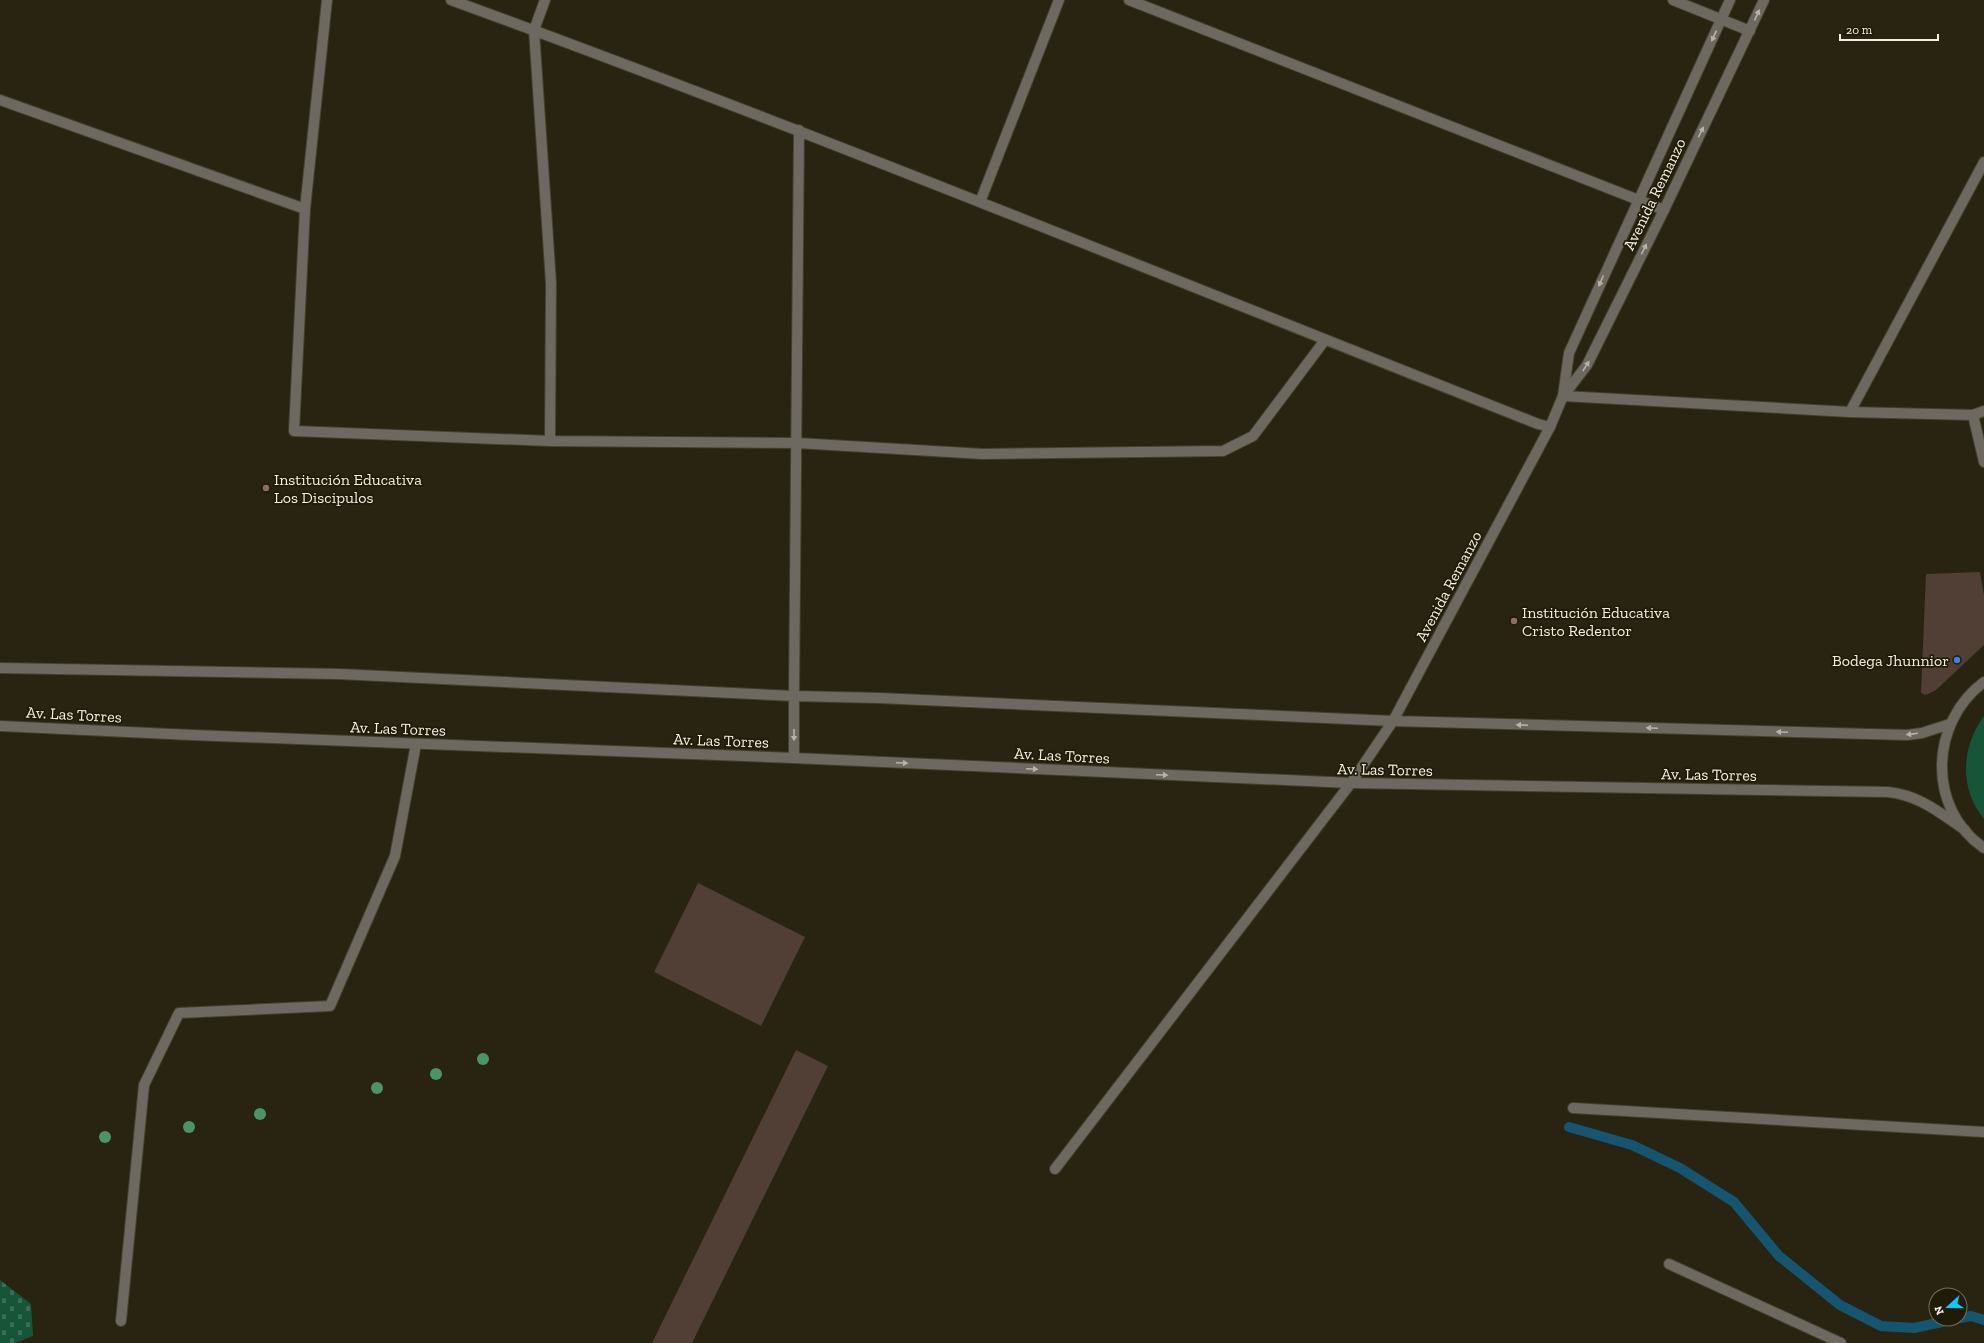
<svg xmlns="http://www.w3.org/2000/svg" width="1984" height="1343" font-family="'Zilla Slab',serif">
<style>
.green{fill:#175539}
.cemetery{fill:url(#cemetery-stones)}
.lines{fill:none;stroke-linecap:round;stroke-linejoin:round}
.stream{stroke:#16556f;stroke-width:10}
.building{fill:#513e34}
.service-casing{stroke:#45402f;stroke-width:12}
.minor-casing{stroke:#45402f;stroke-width:12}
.tertiary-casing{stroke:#45402f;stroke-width:12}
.service{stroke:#6d6960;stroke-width:10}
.minor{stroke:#6d6960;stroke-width:10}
.tertiary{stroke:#6d6960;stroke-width:10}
.tree{fill:#4b9468}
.oneway{fill:#b7b3a8}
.education-dot{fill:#8d6e63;stroke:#201a08;stroke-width:1.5}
.shop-dot{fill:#3f7fe0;stroke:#201a08;stroke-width:1.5}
.labels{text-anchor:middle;stroke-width:3.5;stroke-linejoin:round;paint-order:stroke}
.street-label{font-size:16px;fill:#f3efe3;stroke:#201a08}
.poi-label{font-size:16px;fill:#f3efe3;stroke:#201a08;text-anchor:start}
</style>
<defs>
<pattern id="cemetery-stones" width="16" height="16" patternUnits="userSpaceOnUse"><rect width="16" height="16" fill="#175539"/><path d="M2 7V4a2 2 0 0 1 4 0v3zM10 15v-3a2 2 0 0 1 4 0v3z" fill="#396e56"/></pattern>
</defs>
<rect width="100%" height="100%" fill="#292312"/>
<path class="green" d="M1984,716v103c-25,-30 -23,-72 0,-103z"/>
<path class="cemetery" d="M0,1280l31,24 2,32 -17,7h-16z"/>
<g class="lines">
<path class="stream" d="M1569,1127l63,18 48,23 54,34 45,54 61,49 41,21 33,2 42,-9
M1960,1318l11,-2 13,4"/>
</g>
<path class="building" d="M1980,572l4,23v50l-48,45 -10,5 -5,-2 5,-119z
M698,883l107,54 -44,89 -107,-54z
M796,1050l32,16 -136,277h-40z"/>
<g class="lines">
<defs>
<path id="service" d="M121,1321l23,-236 35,-72 151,-7 65,-150 21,-112"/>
<path id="minor" d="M327,0l-22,209 -11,222 256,10 247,2 186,11 240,-3 30,-15 72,-96
M451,0c365,133 725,281 1087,424l12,3
M545,0l-11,30 17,253 -1,158
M1129,0l535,210
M1673,0l77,31
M0,100l305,109
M980,202l79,-202
M1563,396l287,16 123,3 11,-4
M1850,412l134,-250
M1973,415l11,47
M794,696l5,-566
M0,726l192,9 602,23
M1573,1108l411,24
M1055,1169l296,-386
M1669,1264l172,79"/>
<path id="tertiary" d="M1564,395l23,-30 77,-155 100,-210
M0,668l339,6 455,22 85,2 514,23 514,14 15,-2 28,-9
M1984,682c-54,40 -58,126 0,166
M794,696v62l557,25 537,9c31,3 52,21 77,38
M1351,783l42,-62 157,-294 13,-31 6,-43 161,-353"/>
</defs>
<use href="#service" class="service-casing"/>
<use href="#minor" class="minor-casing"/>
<use href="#tertiary" class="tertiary-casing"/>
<use href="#service" class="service"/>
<use href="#minor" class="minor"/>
<use href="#tertiary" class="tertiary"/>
</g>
<g class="tree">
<circle cx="483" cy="1059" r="6"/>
<circle cx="436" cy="1074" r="6"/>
<circle cx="377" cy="1088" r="6"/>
<circle cx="260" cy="1114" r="6"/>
<circle cx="189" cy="1127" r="6"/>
<circle cx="105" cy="1137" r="6"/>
</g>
<defs><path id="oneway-solid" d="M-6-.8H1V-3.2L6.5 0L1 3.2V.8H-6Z"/></defs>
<g class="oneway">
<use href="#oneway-solid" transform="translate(1757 15) rotate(-65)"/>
<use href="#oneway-solid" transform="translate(1714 36) rotate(115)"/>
<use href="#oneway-solid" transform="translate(1701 132) rotate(-64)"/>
<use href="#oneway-solid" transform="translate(1644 249) rotate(-64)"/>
<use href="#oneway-solid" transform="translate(1601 281) rotate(114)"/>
<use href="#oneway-solid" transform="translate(1586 366) rotate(-57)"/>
<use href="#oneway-solid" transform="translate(1522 725) rotate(-178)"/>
<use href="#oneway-solid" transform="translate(1652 728) rotate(-178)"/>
<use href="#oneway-solid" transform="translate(1782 732) rotate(-178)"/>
<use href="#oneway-solid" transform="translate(1912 734) rotate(173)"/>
<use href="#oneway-solid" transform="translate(794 735) rotate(90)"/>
<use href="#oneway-solid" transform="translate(902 763) rotate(3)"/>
<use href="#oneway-solid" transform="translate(1032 769) rotate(3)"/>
<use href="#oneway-solid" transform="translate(1162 775) rotate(3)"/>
</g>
<g class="education-dot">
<circle cx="266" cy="488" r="4"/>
<circle cx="1514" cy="621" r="4"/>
</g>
<circle class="shop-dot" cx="1957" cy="660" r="4"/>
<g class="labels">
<g class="street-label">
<text transform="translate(1654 194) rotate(-64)" y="6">Avenida Remanzo</text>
<text transform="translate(1448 586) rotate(-62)" y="6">Avenida Remanzo</text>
<text transform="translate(74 714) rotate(3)" y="6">Av. Las Torres</text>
<text transform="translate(398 728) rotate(2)" y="6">Av. Las Torres</text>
<text transform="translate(721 740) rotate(2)" y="6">Av. Las Torres</text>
<text transform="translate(1062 755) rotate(3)" y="6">Av. Las Torres</text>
<text transform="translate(1385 769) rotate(1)" y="6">Av. Las Torres</text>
<text transform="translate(1709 774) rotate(1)" y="6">Av. Las Torres</text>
</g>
<g class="poi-label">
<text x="274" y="485">Institución Educativa<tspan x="274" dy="18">Los Discipulos</tspan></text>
<text x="1522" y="618">Institución Educativa<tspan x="1522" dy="18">Cristo Redentor</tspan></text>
<text x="1949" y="666" text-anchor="end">Bodega Jhunnior</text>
</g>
</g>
<g transform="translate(1948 1307) rotate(249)"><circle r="19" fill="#201a08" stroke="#746f60"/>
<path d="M0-3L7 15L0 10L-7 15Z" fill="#0acafa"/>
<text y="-6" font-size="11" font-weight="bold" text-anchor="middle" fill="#f3efe3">N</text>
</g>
<path d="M1840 34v6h98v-6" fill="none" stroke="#f3efe3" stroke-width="2"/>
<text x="1846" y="34" font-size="12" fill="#f3efe3" stroke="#201a08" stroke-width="3" paint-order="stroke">20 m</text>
</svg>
